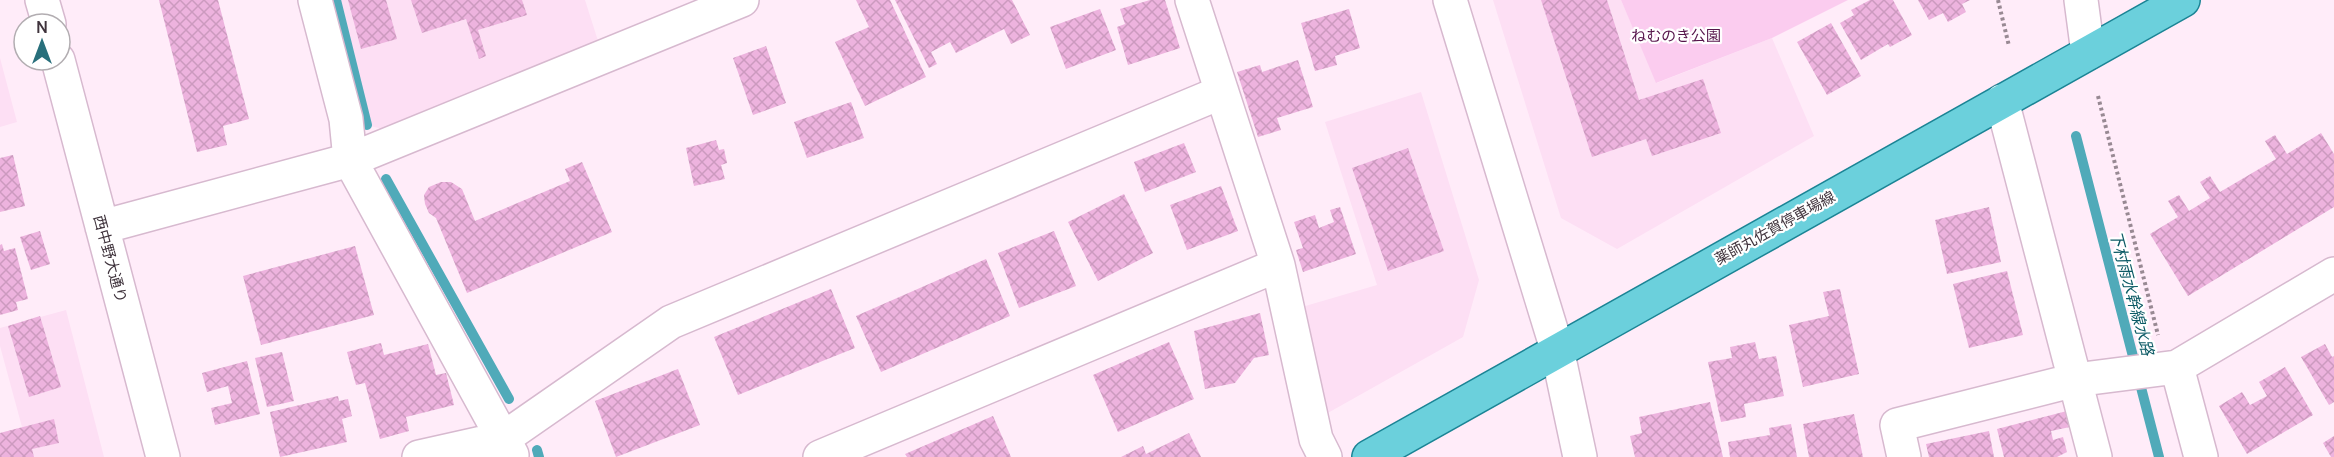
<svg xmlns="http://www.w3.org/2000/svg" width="2334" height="457" font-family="Manrope,'Noto Sans JP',sans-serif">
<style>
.built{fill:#fddff4}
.park{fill:#fbccef}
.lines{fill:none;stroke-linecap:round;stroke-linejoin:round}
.stream{stroke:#50aab9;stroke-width:10}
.building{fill:url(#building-cross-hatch)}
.minor-casing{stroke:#d7b9cf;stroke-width:36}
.major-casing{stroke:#1b8495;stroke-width:36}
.path{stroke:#988993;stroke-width:4;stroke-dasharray:3 3;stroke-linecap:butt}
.minor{stroke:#fff;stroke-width:33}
.major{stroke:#6bd0dc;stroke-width:33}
.labels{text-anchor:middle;stroke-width:4.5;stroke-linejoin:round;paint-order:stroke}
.park-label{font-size:15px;fill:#56144b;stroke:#fff}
.street-label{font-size:15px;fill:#3f333c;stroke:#fff}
.water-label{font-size:16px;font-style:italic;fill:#0c5a65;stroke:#fff}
</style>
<defs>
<pattern id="building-cross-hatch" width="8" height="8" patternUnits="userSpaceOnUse" patternTransform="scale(1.5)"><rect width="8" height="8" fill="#edb3de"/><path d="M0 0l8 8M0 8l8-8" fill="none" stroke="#cc9abf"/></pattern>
</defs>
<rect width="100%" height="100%" fill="#ffecf9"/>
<path class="built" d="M331,0h254l14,44 -217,85 -19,-5z
M1493,0h128l36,83 115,-45 42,98 -197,113 -56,-31z
M0,58l17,64 -17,5z
M1421,92l58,188 -16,57 -137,77 -24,-107 75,-22 -52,-163z
M66,310l38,147h-104v-24l22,-6 -22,-81v-18z"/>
<path class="park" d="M1621,0h227l-76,38 -116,45z"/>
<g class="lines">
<path class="stream" d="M336,0l31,125
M2076,136l83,321
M386,179l123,220
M537,450l2,7"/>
</g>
<path class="building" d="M159,0h59l31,119 -26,7 4,19 -30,7z
M348,0h38l11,39 -36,10z
M411,0h111l5,15 -49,15 8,26 -7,3 -13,-40 -44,14z
M856,0h34l36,77 -61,29 -30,-64 34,-15z
M895,0h117l18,35 -19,9 -7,-15 -48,24 -6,-11 -19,10 6,12 -8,4z
M1150,0h15l15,48 -52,17 -11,-38 8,-3 -5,-15z
M1541,0h66l32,100 64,-21 18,54 -69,23 -6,-17 -54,18z
M1870,0h23l19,35 -22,12 -2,-3 -27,16 -21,-37 14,-8 -3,-5z
M1918,0h52l-8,4 4,8 -18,10 -5,-9 -14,7z
M1100,9l16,41 -50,19 -16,-42z
M1349,9l11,39 -25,8 2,9 -22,6 -14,-48z
M1831,23l30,53 -34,19 -30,-53z
M766,46l20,57 -33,12 -20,-57z
M1298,60l15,47 -36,11 4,12 -23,7 -21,-65 23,-7 2,7z
M851,102l13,36 -57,20 -13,-36z
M2321,133l13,21v53l-146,89 -38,-62 28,-17 -10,-16 11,-6 10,16 21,-13 -10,-16 10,-6 10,16 56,-33 -11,-18 10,-6 12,19z
M716,140l3,10 5,-1 3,14 -6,2 4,14 -31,7 -8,-38z
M1184,143l12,29 -51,20 -11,-30z
M1408,148l36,103 -56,20 -36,-103z
M13,155l12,51 -25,6v-54z
M582,162l30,70 -145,61 -31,-75 -7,-5 -4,-9 -1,-9 5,-8 12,-5h10l11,7 13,32 95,-40 -5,-12z
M1221,186l17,45 -51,19 -17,-45z
M1124,194l29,59 -55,28 -30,-59z
M1340,207l16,47 -53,18 -7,-22 7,-2 -9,-26 21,-7 4,13 15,-6 -4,-12z
M1989,207l12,55 -54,12 -12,-54z
M40,231l10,33 -19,6 -11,-33z
M1054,231l22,55 -57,22 -21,-55z
M2,244l2,7 11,-3 13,51 -12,3 2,8 -18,5v-70z
M355,246l19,69 -113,30 -18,-69z
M986,259l24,57 -129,56 -25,-56z
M2007,271l16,64 -54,13 -16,-64z
M831,289l24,59 -117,47 -24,-58z
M1840,289l19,85 -56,13 -14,-62 40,-9 -6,-24z
M1260,313l9,42 -15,3 -19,25 -30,6 -11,-58z
M40,316l21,71 -32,10 -21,-71z
M1169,342l25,57 -76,33 -25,-57z
M1755,342l4,17 17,-3 8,40 -40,8 2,13 -25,5 -13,-60 24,-4 -2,-11z
M381,343l3,12 44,-11 8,31 10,-2 8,32 -48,12 3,14 -29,8 -15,-56 -9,2 -9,-33z
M2325,344l7,13 2,-1v46l-5,3 -28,-48z
M282,352l12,49 -27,6 -12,-49z
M247,361l13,53 -45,11 -4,-17 21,-5 -4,-17 -21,6 -5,-19z
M2285,367l28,48 -66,39 -28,-48 23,-14 8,13 17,-9 -8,-14z
M678,369l22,56 -84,32 -21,-56z
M338,396l1,5 9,-2 4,17 -10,3 5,23 -67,15 -10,-45z
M1710,402l13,55h-88l-5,-21 12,-3 -3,-16z
M2067,411l3,16 -19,4 2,9 10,-3 4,15 -10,5h-53l-7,-28z
M1854,414l9,43h-54l-6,-33z
M993,416l18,41h-104l-2,-3z
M54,419l5,24 -27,6 2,8h-34v-24z
M1791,424l6,33h-67l-2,-15 42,-7 -1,-7z
M1989,431l5,26h-65l-3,-13z
M1189,433l12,24h-80l22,-11 3,8z
M2334,436v21h-3l-8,-14z"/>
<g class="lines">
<defs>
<path id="minor" d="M42,0l7,24
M315,0l31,119 4,41 162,295
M1450,0l107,349 23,108
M2081,0l7,53
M58,60l105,397
M2002,101l93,356
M102,227l248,-67 392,-160
M1278,265l38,174 9,18
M2177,367l24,90
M419,457l85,-19 167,-116 551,-230
M820,457l458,-192 -86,-265
M1904,457l-7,-32 178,-45 102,-13 157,-93"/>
<path id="major" d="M1369,457l814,-457"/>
</defs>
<use href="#minor" class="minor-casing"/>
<use href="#major" class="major-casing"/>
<path class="path" d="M1998,0l11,46
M2098,96l60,239"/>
<use href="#minor" class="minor"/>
<use href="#major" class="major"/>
</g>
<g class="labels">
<g class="park-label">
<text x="1676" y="41">ねむのき公園</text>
</g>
<g class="street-label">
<text transform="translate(1775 228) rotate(-29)" y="5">薬師丸佐賀停車場線</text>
<text transform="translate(110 259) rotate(75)" y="5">西中野大通り</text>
</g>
<g class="water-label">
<text transform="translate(2132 293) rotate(75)" y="6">下村雨水幹線水路</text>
</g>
</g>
<g transform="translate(42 42)"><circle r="28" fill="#ffffff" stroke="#b2adb1" stroke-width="1.5"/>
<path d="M0-4.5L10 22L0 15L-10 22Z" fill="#286f7b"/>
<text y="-9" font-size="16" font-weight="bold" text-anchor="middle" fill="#3f333c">N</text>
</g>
</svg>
